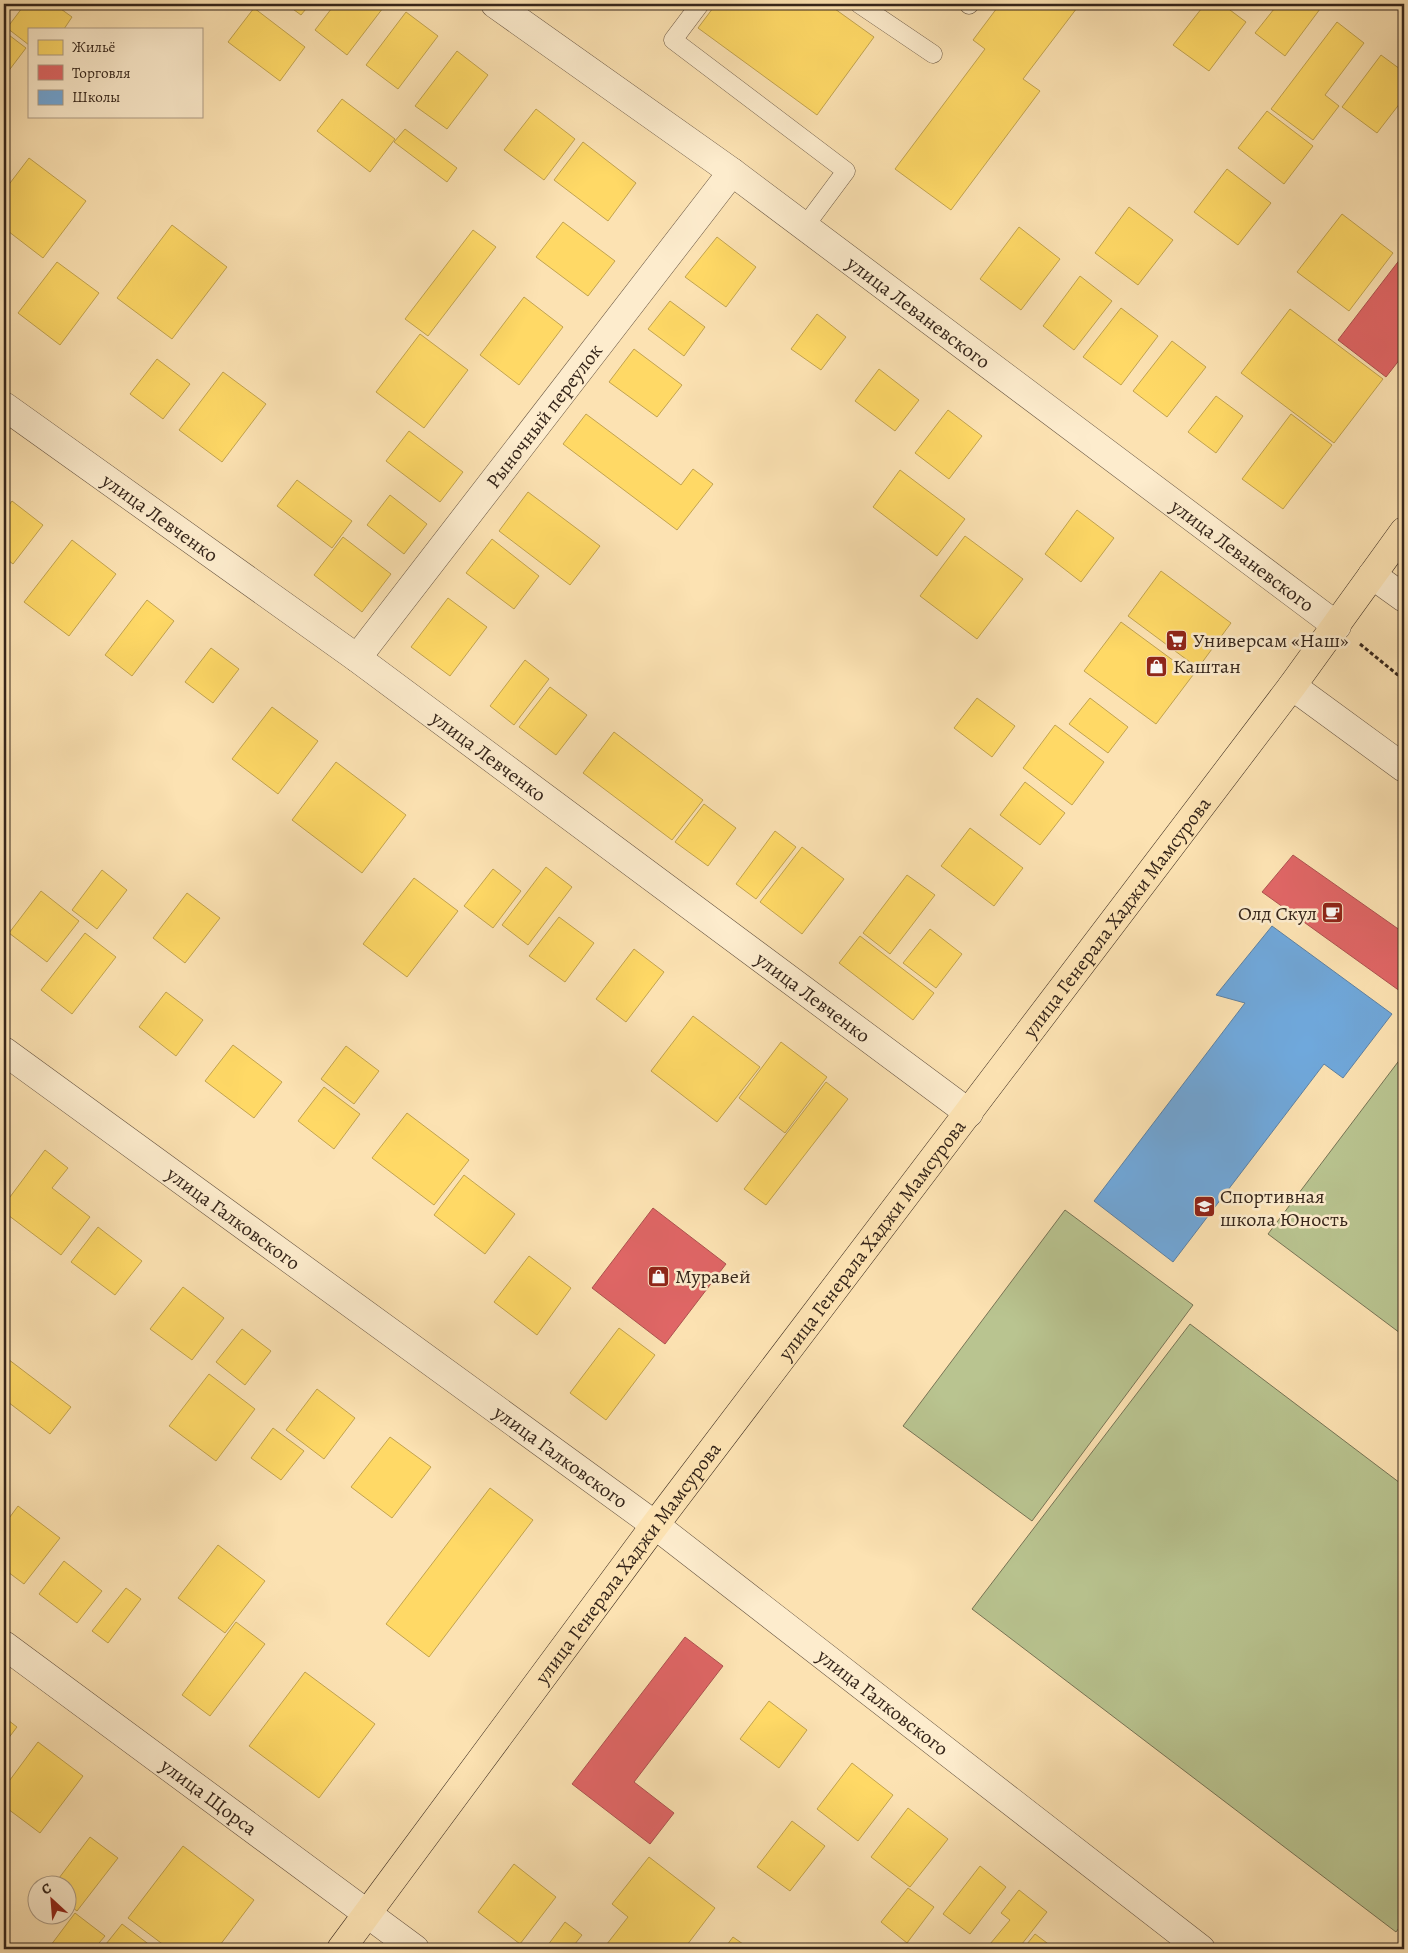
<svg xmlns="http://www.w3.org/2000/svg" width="1408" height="1953" font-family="Alegreya,serif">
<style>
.green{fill:#b9c490;stroke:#777455}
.homes{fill:#ffd966;stroke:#c2a34f}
.shops{fill:#e06666;stroke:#ad524f}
.schools{fill:#6fa8dc;stroke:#5e81a2}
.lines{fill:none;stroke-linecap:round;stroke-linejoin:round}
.service-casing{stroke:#675440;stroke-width:19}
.minor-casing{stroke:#675440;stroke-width:29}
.tertiary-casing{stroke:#675440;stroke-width:29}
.primary-casing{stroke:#35251a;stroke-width:29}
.path{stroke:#35251a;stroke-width:3;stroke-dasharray:4 2.5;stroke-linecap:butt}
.service{stroke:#fdeccd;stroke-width:18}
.minor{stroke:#fdeccd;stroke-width:28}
.tertiary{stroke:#fdeccd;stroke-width:28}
.primary{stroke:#fce2b2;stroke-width:28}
.labels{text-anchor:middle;stroke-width:5;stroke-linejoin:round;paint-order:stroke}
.street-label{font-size:20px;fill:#35251a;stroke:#fdeccd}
.poi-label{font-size:20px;fill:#35251a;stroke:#fdeccd;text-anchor:start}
</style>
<rect width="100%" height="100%" fill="#fce2b2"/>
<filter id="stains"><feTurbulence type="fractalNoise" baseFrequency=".004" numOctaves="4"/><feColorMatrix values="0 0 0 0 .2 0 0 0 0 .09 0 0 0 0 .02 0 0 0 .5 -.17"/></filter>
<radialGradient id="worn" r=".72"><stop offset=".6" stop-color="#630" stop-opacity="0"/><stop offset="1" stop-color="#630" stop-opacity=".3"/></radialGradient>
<path class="green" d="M1404,1054v282l-136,-102z
M1065,1210l128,95 -161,216 -129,-95z
M1190,1324l214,162v435l-8,11 -424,-323z"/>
<path class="homes" d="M25,4h29l18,13 -8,12h-35v16l-22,-17z
M286,4h24l-9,11z
M335,4h51l-39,51 -32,-25z
M716,4h112l46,33 -57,78 -119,-87z
M1000,4h80l-57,75 17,12 -89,119 -56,-41 90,-120 -12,-9z
M1205,4h17l24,18 -37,49 -36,-26z
M1278,4h35l7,5 -35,47 -30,-23z
M254,8l51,39 -25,34 -52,-39z
M406,12l32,24 -40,53 -32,-24z
M1337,22l27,21 -39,52 14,11 -26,34 -42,-31z
M5,32l21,16 -22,29v-44z
M457,51l31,24 -41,54 -32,-23z
M1381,55l23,17v26l-27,35 -35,-26z
M342,99l53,40 -25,33 -53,-41z
M536,109l39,30 -31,41 -40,-30z
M1267,111l46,35 -29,38 -46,-36z
M405,129l52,39 -10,14 -53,-40z
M583,142l53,41 -28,38 -54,-41z
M29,158l57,43 -43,57 -39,-30v-37z
M1227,169l44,34 -33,42 -44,-33z
M1129,207l44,33 -35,45 -43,-32z
M1342,214l51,39 -44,58 -52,-39z
M563,222l52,39 -27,35 -52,-39z
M172,225l55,42 -55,72 -55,-41z
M1019,227l41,32 -39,51 -41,-31z
M473,230l23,17 -68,89 -23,-17z
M717,237l39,30 -30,40 -41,-30z
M57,262l42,31 -39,52 -42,-32z
M1080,276l32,25 -38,49 -31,-24z
M524,297l39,30 -44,58 -39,-30z
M670,301l35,26 -21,29 -36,-27z
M1121,308l37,28 -37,49 -38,-28z
M1290,309l93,70 -49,64 -93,-70z
M817,314l29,23 -25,33 -30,-21z
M420,334l48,36 -44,58 -48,-36z
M1172,341l34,26 -39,50 -34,-26z
M634,349l48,36 -25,32 -48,-35z
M157,359l33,25 -27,35 -33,-25z
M879,369l40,31 -24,31 -40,-30z
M223,372l43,32 -44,58 -43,-32z
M1216,396l27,20 -27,37 -28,-21z
M948,410l34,26 -33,43 -34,-26z
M586,414l95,71 12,-16 20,15 -36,46 -114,-86z
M1291,414l41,31 -49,64 -41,-30z
M409,431l54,41 -23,30 -54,-41z
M900,470l65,49 -28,37 -64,-49z
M297,480l55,41 -20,27 -55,-42z
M528,492l72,54 -30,39 -71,-54z
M390,495l37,29 -23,30 -37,-29z
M12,501l31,24 -30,39 -9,-7v-45z
M1077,510l37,28 -33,44 -36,-28z
M965,536l58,43 -46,60 -57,-43z
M343,537l48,37 -29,38 -48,-37z
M492,539l47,37 -25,33 -48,-36z
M72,540l44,34 -47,62 -45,-34z
M1161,571l70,52 -33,45 -70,-52z
M448,598l39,29 -37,49 -39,-29z
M147,600l27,21 -42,55 -27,-21z
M1121,622l72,53 -37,49 -72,-53z
M211,648l28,21 -26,34 -28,-21z
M525,660l24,19 -35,46 -24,-19z
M550,687l37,28 -31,40 -37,-28z
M977,698l38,28 -23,31 -38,-29z
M1090,698l38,29 -20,26 -39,-29z
M272,707l46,34 -40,53 -46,-35z
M1055,725l49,37 -32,43 -49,-37z
M614,732l89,68 -31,40 -89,-67z
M336,762l70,53 -44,58 -70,-53z
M1025,782l40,31 -25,32 -40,-30z
M704,804l32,24 -28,38 -33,-24z
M970,828l53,40 -29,38 -53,-40z
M775,831l21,16 -40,52 -20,-15z
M802,847l42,32 -42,55 -42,-32z
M546,867l26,20 -44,58 -26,-20z
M493,869l28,22 -28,37 -29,-22z
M102,870l25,20 -30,39 -25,-19z
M907,875l28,20 -45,59 -27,-21z
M414,878l44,33 -51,66 -44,-33z
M41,891l38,30 -32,41 -38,-29z
M187,893l33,25 -35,45 -32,-25z
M559,917l35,26 -29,39 -36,-26z
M930,929l32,25 -26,34 -33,-25z
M85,933l31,24 -44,57 -31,-24z
M860,936l74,57 -21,27 -74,-57z
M634,949l30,23 -38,50 -30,-23z
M166,992l37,28 -27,36 -37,-29z
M693,1016l67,51 -43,55 -66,-51z
M781,1042l46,35 -42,56 -46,-35z
M233,1045l49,37 -28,36 -49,-37z
M346,1046l33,25 -25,33 -33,-25z
M826,1082l22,17 -82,106 -22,-16z
M324,1087l36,27 -26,35 -36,-28z
M407,1113l62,47 -35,45 -62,-47z
M45,1150l23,18 -16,20 38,29 -29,38 -57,-43v-7z
M464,1175l51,39 -30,40 -51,-39z
M98,1227l44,34 -27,34 -44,-33z
M529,1256l42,32 -34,47 -43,-33z
M183,1287l41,31 -32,42 -42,-31z
M619,1328l36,27 -49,65 -36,-27z
M242,1329l29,22 -26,34 -29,-23z
M4,1356l67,51 -21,27 -46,-35z
M209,1374l46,35 -39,52 -47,-35z
M317,1389l38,29 -31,41 -38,-29z
M273,1428l31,23 -23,29 -30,-22z
M390,1437l41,30 -39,51 -41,-31z
M490,1488l43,32 -104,137 -43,-33z
M18,1506l42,32 -36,46 -20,-15v-44z
M218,1545l47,36 -40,52 -47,-35z
M64,1561l38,30 -25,32 -38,-29z
M126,1588l15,11 -33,44 -16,-12z
M236,1622l29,22 -55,72 -28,-21z
M305,1672l70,52 -56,74 -70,-52z
M769,1701l38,29 -28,38 -39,-29z
M4,1717l13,10 -13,17z
M38,1742l45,34 -43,57 -36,-27v-18z
M852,1763l41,32 -35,46 -41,-32z
M908,1808l40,31 -38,48 -39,-30z
M792,1821l33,25 -35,45 -33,-24z
M90,1837l28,21 -41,53 -9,-7v-18h-15z
M183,1846l71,54 -37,49h-48l-41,-31z
M649,1857l66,51 -31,41h-12l-3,-2 -3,2h-63l25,-32 -16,-13z
M514,1864l42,33 -36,47 -42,-32z
M980,1866l26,21 -36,47 -27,-20z
M908,1888l26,19 -27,36 -26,-21z
M1019,1890l28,22 -29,37h-21l-7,-5 20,-24 -9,-7z
M75,1913l30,23 -11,13h-46z
M565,1922l17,13 -11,14h-26z
M122,1924l33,25h-53z
M1035,1934l20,15h-32z
M733,1937l17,12h-26z"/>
<path class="shops" d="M1404,254v100l-18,23 -48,-37z
M1293,855l111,78v61l-142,-102z
M653,1208l73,56 -61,80 -73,-56z
M685,1637l38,29 -89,116 40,31 -24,31 -78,-60z"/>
<path class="schools" d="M1272,926l120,88 -49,64 -19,-14 -151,198 -79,-61 151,-198 -29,-8z"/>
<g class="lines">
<defs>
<path id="service" d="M700,4l-27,36 173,131 -41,55
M859,4l74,50
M969,5l1,-1"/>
<g id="minor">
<path id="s1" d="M4,406l353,252 612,455"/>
<path id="s2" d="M357,658l375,-486"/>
<path id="s3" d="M4,1051l651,474 546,424"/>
<path id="s4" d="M4,1645l411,304"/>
</g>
<g id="tertiary">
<path id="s5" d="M495,4l237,168 605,454"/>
<path d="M1372,575l32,23"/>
<path d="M1292,686l112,82"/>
</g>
<g id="primary">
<path id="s6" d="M341,1949l314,-424 637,-839 112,-155"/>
</g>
</defs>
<use href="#service" class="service-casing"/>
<use href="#minor" class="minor-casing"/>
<use href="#tertiary" class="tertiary-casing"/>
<use href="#primary" class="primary-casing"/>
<path class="path" d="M1360,644l44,36"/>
<use href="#service" class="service"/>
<use href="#minor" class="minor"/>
<use href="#tertiary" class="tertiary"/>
<use href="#primary" class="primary"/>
</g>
<defs>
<symbol id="supermarket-square" viewBox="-11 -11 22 22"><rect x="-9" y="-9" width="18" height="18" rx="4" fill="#8f2418" stroke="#fdeccd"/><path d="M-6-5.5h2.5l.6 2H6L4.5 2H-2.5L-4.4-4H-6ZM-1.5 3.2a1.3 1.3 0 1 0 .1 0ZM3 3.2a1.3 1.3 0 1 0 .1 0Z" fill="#fff"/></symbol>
<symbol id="shop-square" viewBox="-11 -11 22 22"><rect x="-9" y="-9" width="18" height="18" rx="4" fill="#8f2418" stroke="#fdeccd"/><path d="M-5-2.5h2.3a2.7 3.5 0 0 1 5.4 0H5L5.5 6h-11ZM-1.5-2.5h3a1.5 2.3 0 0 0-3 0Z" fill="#fff"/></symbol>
<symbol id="cafe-square" viewBox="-11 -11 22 22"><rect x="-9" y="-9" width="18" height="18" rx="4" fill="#8f2418" stroke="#fdeccd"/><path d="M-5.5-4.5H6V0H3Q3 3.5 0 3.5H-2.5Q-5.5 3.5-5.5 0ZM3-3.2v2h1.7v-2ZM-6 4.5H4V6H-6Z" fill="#fff"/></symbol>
<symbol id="school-square" viewBox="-11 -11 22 22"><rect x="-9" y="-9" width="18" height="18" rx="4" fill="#8f2418" stroke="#fdeccd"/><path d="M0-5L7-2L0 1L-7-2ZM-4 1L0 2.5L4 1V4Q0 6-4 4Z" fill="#fff"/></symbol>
</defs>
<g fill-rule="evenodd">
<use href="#supermarket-square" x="1164" y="628" width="25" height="25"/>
<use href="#shop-square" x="1144" y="654" width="25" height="25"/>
<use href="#cafe-square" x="1320" y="900" width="25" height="25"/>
<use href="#school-square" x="1192" y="1194" width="25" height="25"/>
<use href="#shop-square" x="646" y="1264" width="25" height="25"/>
</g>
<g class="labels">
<g class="street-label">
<text dy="7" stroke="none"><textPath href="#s5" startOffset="524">улица Леваневского</textPath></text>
<text dy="7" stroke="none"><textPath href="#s2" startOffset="306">Рыночный переулок</textPath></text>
<text dy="7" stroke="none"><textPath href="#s1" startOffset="192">улица Левченко</textPath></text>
<text dy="7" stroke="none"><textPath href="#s5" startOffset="929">улица Леваневского</textPath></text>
<text dy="7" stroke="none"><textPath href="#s1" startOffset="598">улица Левченко</textPath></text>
<text dy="7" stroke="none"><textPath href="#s6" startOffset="1291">улица Генерала Хаджи Мамсурова</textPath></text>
<text dy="7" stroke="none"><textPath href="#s1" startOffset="1002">улица Левченко</textPath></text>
<text dy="7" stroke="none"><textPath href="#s3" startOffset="284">улица Галковского</textPath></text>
<text dy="7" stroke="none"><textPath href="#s6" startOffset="886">улица Генерала Хаджи Мамсурова</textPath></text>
<text dy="7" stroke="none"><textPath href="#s3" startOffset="689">улица Галковского</textPath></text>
<text dy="7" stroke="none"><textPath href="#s6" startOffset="481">улица Генерала Хаджи Мамсурова</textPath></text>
<text dy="7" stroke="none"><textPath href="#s3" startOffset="1094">улица Галковского</textPath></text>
<text dy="7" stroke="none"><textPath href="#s4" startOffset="255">улица Щорса</textPath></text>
</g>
<g class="poi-label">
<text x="1193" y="647">Универсам «Наш»</text>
<text x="1173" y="673">Каштан</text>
<text x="1317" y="920" text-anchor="end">Олд Скул</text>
<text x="1220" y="1203">Спортивная<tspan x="1220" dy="23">школа Юность</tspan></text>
<text x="675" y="1283">Муравей</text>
</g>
</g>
<rect width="1408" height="1953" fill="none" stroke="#fce2b2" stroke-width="20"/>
<rect x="5" y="5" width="1398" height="1943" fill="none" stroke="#35251a" stroke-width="2.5"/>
<rect x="10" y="10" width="1388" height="1933" fill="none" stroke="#35251a"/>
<rect x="28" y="28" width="175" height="90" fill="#fdeccd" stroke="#ad9c85"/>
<rect x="38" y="40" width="25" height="15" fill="#ffd966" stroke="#ad9c85"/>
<text x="72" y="52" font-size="15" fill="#35251a">Жильё</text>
<rect x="38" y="65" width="25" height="15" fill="#e06666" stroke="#ad9c85"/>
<text x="72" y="78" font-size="15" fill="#35251a">Торговля</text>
<rect x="38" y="90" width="25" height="15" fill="#6fa8dc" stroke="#ad9c85"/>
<text x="72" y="102" font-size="15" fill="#35251a">Школы</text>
<g transform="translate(52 1900) rotate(334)"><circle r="24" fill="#fdeccd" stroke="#ad9c85"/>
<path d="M0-4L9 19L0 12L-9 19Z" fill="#8f2418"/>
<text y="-8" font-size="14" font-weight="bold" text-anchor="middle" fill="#35251a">С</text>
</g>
<rect width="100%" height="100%" filter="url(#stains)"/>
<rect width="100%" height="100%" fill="url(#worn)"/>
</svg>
